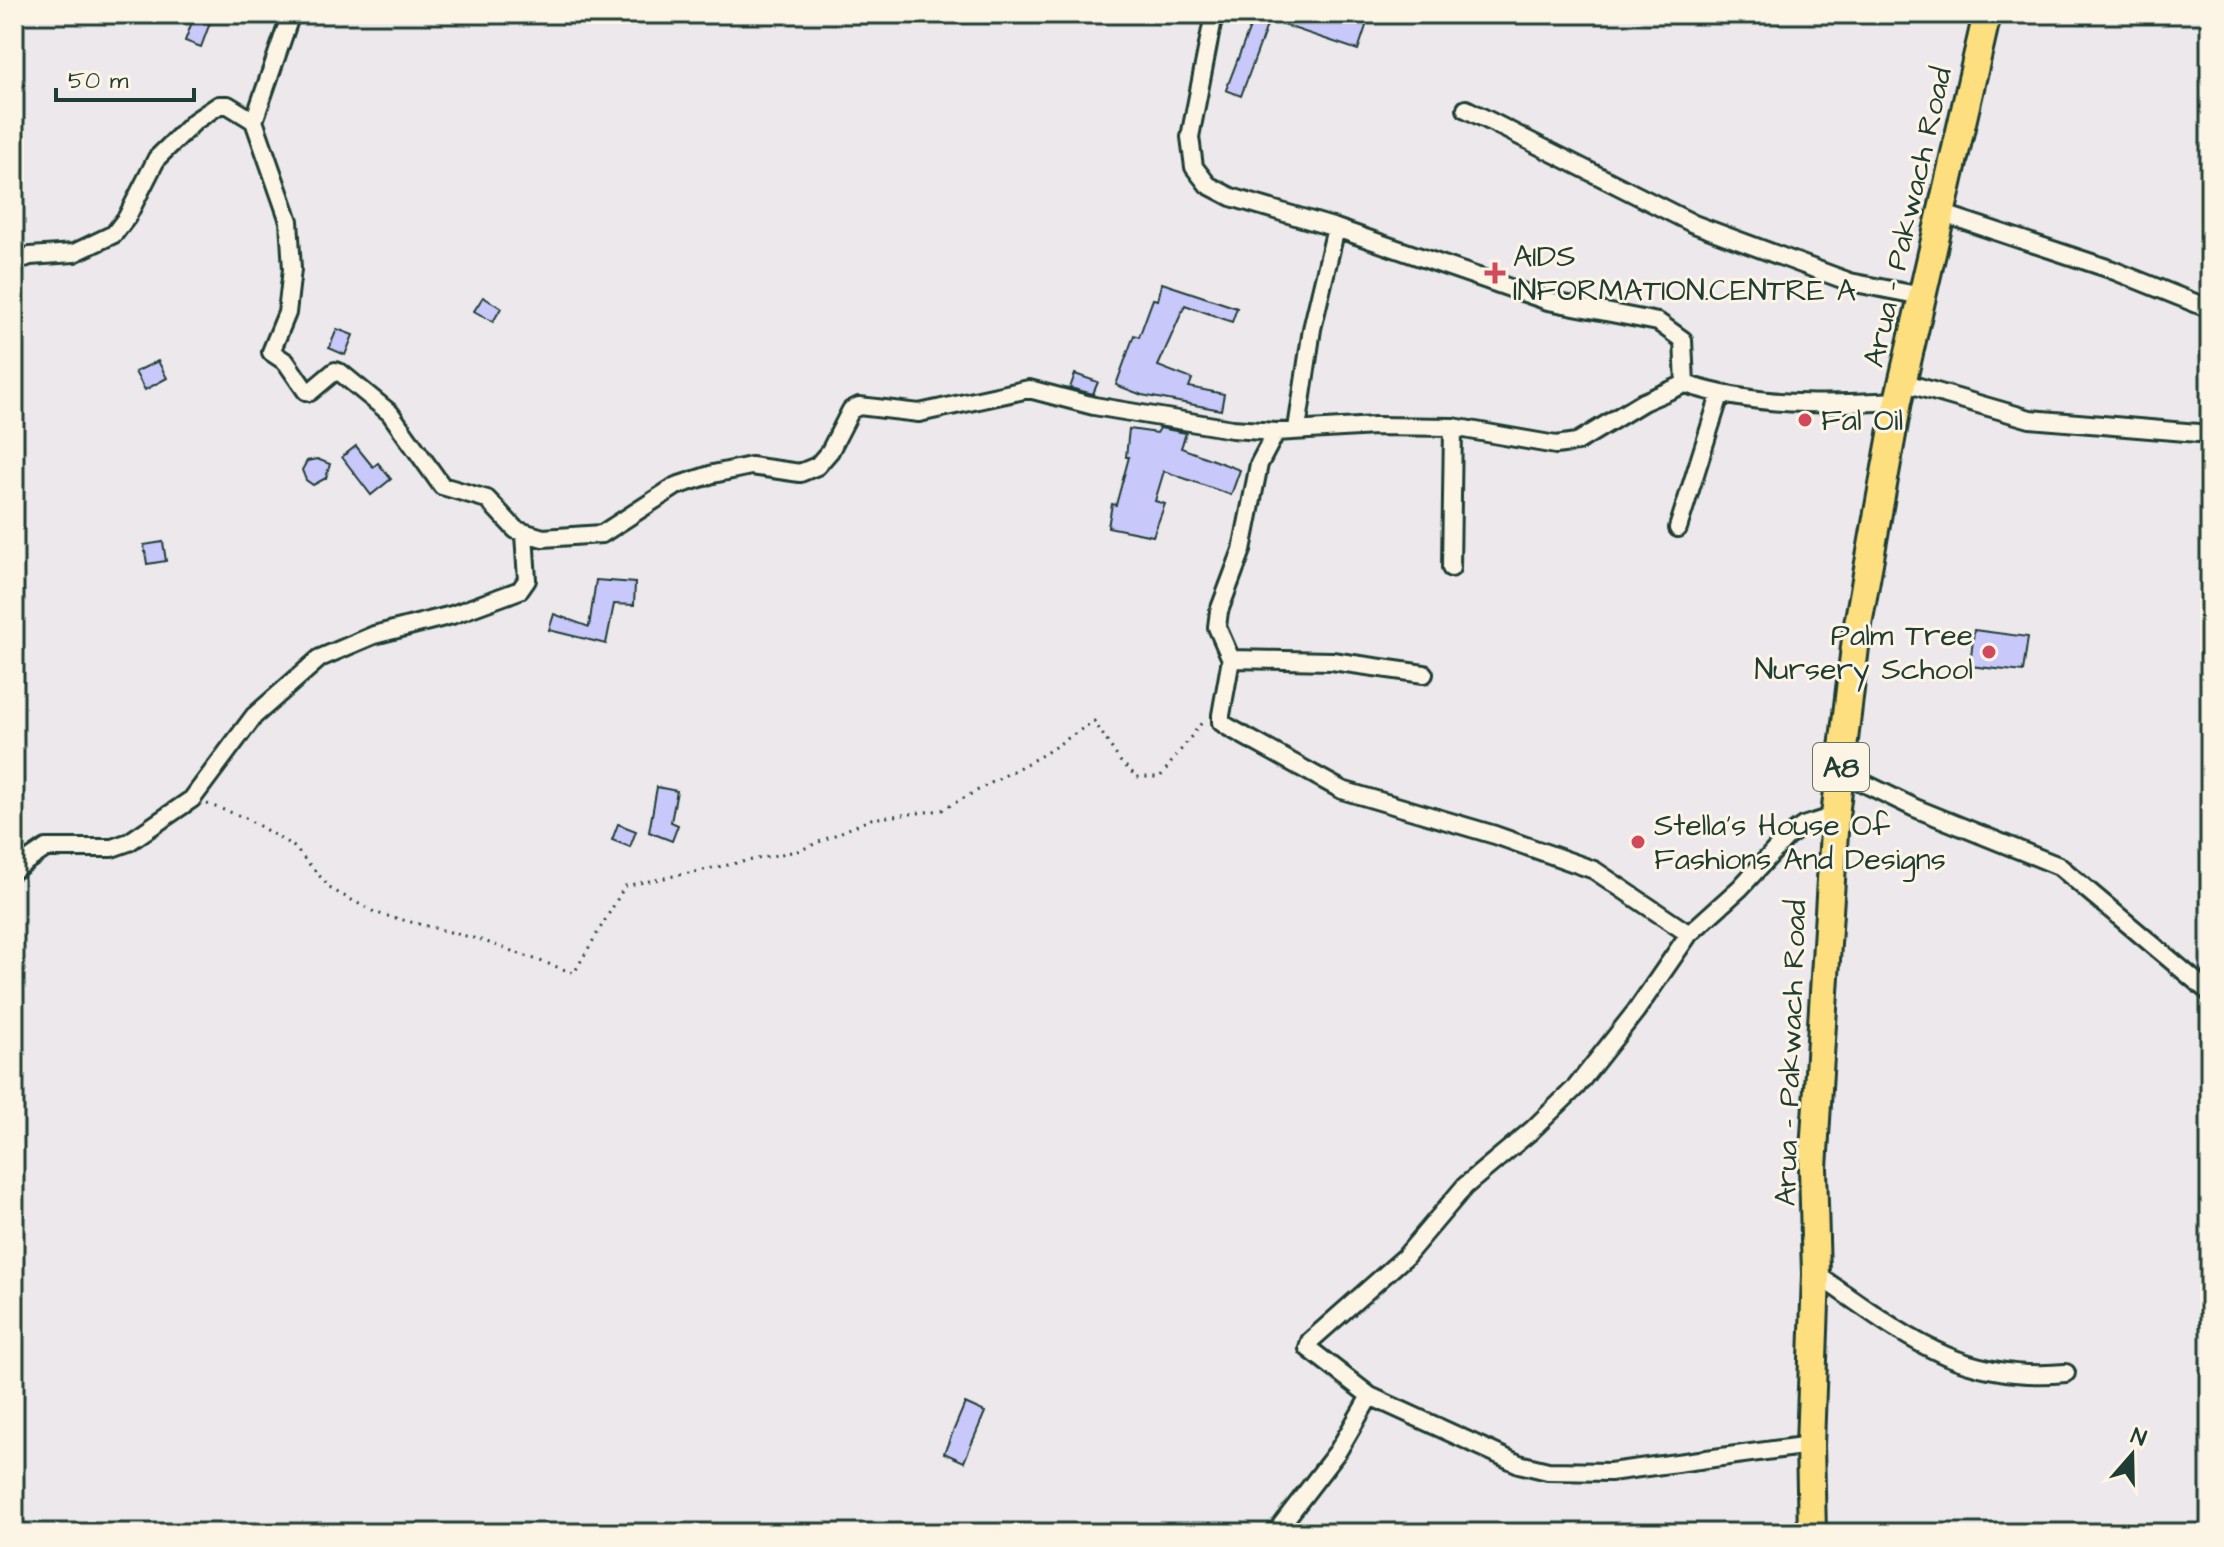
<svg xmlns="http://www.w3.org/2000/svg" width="2224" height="1547" font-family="'Architects Daughter',sans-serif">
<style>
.building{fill:#c8c8fb;stroke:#1f3d34;stroke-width:2}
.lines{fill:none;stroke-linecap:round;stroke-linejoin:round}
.street-casing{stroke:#1f3d34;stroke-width:22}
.primary-casing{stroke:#1f3d34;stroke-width:32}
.path{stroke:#1f3d34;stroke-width:3;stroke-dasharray:2 6;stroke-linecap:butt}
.street{stroke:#fcf5e5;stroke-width:16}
.primary{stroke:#fddf80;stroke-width:26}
.poi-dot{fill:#d1495b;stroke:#fcf5e5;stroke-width:3}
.labels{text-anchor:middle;stroke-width:6;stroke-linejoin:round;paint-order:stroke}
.shield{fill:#fcf5e5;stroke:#617469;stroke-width:2}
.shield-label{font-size:28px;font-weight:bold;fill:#1f3d34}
.street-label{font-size:30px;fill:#1f3d34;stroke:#fcf5e5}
.poi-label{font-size:30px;fill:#1f3d34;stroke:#fcf5e5;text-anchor:start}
</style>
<rect width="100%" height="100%" fill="#ece8ec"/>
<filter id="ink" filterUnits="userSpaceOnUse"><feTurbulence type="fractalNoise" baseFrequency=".0125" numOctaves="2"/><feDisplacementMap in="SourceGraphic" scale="16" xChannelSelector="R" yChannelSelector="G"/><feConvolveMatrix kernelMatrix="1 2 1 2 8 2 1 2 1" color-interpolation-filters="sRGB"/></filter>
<g filter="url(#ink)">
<path class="building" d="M195,14l16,6 -10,27 -16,-6z
M1255,14l5,1 110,-1 -12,36 -89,-30 -28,76 -15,-6z
M1162,283l75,25 -5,14 -47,-17 -27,61 34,13 -3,8 35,7 -3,16 -79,-15 -26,-10 18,-50 5,2 14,-38 5,1z
M483,297l18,11 -8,14 -19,-11z
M337,329l16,6 -8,20 -16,-7z
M158,361l9,17 -22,12 -10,-18z
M1075,374l23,8 -5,12 -23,-6z
M1160,428l26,5 -5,15 59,22 -9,25 -67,-24 -9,30 10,3 -12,32 -45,-9 4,-23 4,1 13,-48h-3l3,-28 28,4z
M356,446l17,21 5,-4 13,16 -20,16 -29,-38z
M317,459l13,5 -4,14 -13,7 -7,-5 -4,-10 5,-9z
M163,542l3,19 -19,3 -3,-19z
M596,580l39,3 -1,22 -20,-1 -8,40 -57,-14 5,-16 35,13z
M1974,630l54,7 -5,35 -53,-6z
M657,787l20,4 -6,31 7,3 -6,16 -23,-9z
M618,824l18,7 -6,16 -18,-7z
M965,1403l20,9 -21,50 -20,-9z"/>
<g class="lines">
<defs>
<path id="street" d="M291,14l-37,107 35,100 3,48 -5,44 -16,39 15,10 20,29 4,1 25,-21 6,2 49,40 52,73 45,13 29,31 27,8 59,-4 74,-48 37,-12 38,-8 49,7 17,-7 13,-15 21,-41 8,-4 60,7 110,-24 65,17 138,23 44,3 99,-6 78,1 103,18 21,-3 66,-40 42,-18
M1214,14l-24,123 4,30 14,18 23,12 105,31
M1466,109l228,115 156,58 72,14
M1941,213l169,56 100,40
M14,262l16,-6 44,-3 40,-19 13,-17 30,-59 38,-37 24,-16h9l26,16
M1902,382l128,37 180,15
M1297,429l15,-100 24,-101 212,73 110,21 25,18 2,44c70,23 140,21 213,17
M1276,432l-17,32 -17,86 -23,61 -2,16 14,32 -10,56v7l7,5 114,63 153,45 99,35 95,64 51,-46 47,-51 16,-11 32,-10
M1678,528l42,-133
M1451,568l2,-141
M1231,659l101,2 92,13
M1841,772l74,36 144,58 151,127
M14,870l32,-22h66l17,-6 63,-43 62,-83 66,-58 54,-23 78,-20 68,-25 7,-10 -3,-46
M1689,934l-53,77 -60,76 -44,43 -67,56 -60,71 -95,84 -2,7 62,48 149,68 29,7 62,1 200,-27
M1816,1274c85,58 140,109 250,99
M1275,1533l63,-82 32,-55"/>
<path id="primary" d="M1812,1533l-2,-88 6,-171 -3,-106 22,-352 22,-186 41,-229 89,-387"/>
</defs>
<use href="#street" class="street-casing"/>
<use href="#primary" class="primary-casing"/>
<path class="path" d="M207,804l37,13 49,29 38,43 45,24 105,27 93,33 51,-87 176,-36 70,-31 71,-9 102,-56 50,-33 26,40 17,16h23l43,-56"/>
<use href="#street" class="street"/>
<use href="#primary" class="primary"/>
</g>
</g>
<g class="poi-dot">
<path d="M1491 261h8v8h8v8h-8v8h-8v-8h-8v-8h8z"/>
<circle cx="1805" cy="420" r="8"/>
<circle cx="1989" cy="652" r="8"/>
<circle cx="1638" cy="842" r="8"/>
</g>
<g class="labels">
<rect class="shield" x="1813" y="743" width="56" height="48" rx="6"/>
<g class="shield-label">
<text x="1841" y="777">A8</text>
</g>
<g class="street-label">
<text transform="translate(1907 217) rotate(-77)" y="10">Arua - Pakwach Road</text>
<text transform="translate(1790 1053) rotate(-88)" y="10">Arua - Pakwach Road</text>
</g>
<g class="poi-label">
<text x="1513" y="266">AIDS<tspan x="1513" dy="34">INFORMATION.CENTRE A</tspan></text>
<text x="1821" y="430">Fal Oil</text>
<text x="1973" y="645" text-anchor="end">Palm Tree<tspan x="1973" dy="34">Nursery School</tspan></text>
<text x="1654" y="835">Stella's House Of<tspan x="1654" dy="34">Fashions And Designs</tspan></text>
</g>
</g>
<rect width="2224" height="1547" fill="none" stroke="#fcf5e5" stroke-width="48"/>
<rect x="24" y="24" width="2176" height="1499" fill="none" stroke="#1f3d34" stroke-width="3" filter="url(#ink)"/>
<g transform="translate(2132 1455) rotate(20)" stroke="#fcf5e5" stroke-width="6" paint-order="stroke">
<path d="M0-6L14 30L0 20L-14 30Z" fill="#1f3d34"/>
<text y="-12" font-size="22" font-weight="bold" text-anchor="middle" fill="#1f3d34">N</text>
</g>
<path d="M56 88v12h138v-12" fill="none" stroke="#1f3d34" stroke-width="4"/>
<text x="68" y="88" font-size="24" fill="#1f3d34" stroke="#fcf5e5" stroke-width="6" paint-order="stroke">50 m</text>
</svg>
